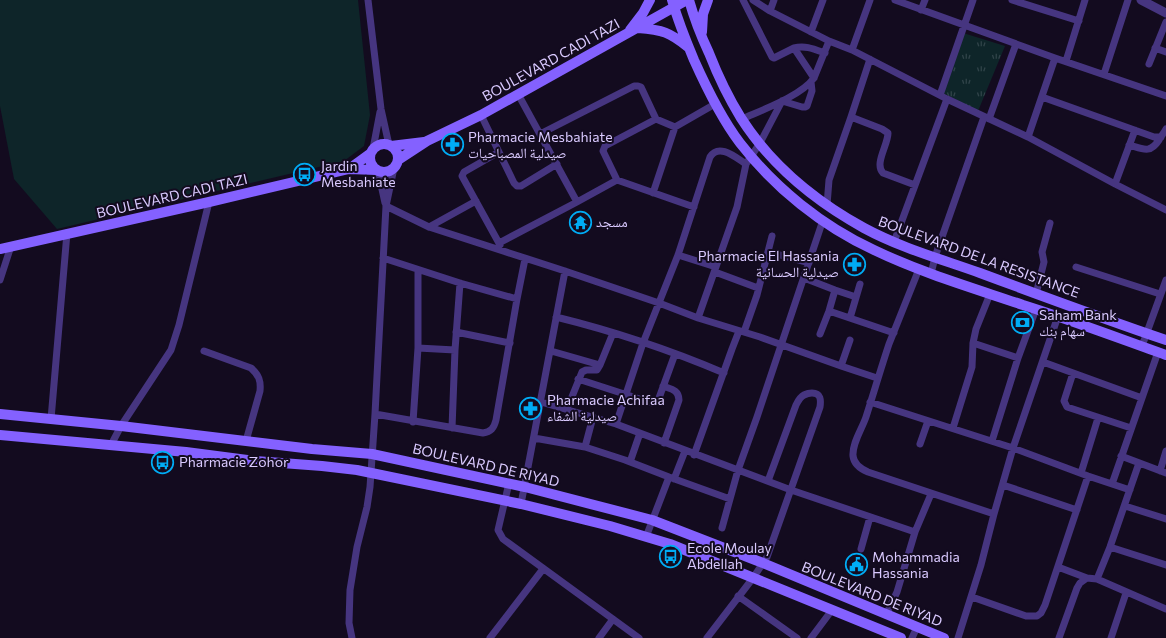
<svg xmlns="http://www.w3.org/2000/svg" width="1166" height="638" font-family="Commissioner,'Noto Naskh Arabic',sans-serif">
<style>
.grass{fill:url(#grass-tufts)}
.green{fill:#0e2529}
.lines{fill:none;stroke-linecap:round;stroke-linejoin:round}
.minor{stroke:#463580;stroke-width:7}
.tertiary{stroke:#463580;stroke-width:9}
.secondary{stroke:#8461ff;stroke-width:10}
.labels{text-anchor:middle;stroke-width:4;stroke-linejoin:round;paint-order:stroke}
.street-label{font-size:14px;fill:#dacaff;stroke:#130b1f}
.poi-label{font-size:14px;fill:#dacaff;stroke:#130b1f;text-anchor:start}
</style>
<defs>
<pattern id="grass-tufts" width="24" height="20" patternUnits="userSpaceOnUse" patternTransform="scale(1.25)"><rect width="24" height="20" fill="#0e2529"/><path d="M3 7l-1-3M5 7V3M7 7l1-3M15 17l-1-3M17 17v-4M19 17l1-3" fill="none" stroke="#304349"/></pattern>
</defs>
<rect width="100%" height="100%" fill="#130b1f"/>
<path class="grass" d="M963,33l42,13 -27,65 -37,-19z"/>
<path class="green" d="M0,0h358l12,115 -6,31 -20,15 -287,68 -43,-50 -14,-73z"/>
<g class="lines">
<path class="minor" d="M368,0l13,109 8,36
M743,0l29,57 2,1 20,-10 20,30
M753,0l17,11 59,30 23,9 95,49 81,38 87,47 51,26
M895,0l160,58 111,38
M1012,0l67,21
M921,10l4,-10
M770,11l4,-11
M811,32l12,-32
M794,48c11,-3 20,1 31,5
M1155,48l11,4
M852,50l18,-50
M1066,61l19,-61
M1149,64l17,-42
M1104,74l24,-74
M518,94l59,108
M940,95l33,-95
M1042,97l112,40h7
M782,101l20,6h3l2,-1 5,-15 -1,-9
M481,115l33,68 3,3h4l36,-22
M851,117l31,12 6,4c0,12 -14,31 -5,40l32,12
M656,119l-51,27 -2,5 14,29 77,27
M742,119c20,-9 59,-23 72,-41l15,-37
M989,119l27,-75
M540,134l94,-48h4l3,1 15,32 19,8
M1028,137l27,-79
M1129,145c14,4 21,9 30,-5 2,-4 5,-7 7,-11
M373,149l7,-37
M499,152l-35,20 -2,4 38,69
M378,171l7,32
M1115,184l20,-54
M653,193l22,-66 40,-23
M827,205l2,-25 22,-63 19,-58
M386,206l43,21 136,44 94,32 39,15 62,19 81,29 36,12
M429,227l47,-26
M894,242l53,-143
M499,243l78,-41 40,-22
M769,252l40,11
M678,255l38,12
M383,258l77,25 57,16
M1076,267l84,27
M919,269c-10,25 -20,50 -30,75 -8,24 -15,48 -23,73 -4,12 -14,26 -13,39 1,9 8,13 15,16l126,42
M715,272l43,16
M931,274l4,-17 49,-140
M804,278l31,12 21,7
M0,280l11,-34
M1036,294l8,-32 -2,-10 8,-29
M829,311l65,22
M556,317c57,14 114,33 168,56
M698,318l39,-111 9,-43 14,-21 22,-42
M850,318l10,-34
M456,332l54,11
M744,332l13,-37 15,-59
M820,334l9,-23 6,-21
M973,343l45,15
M1142,346l24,-66
M418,348l37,2
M204,351l47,17c8,7 10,13 9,23l-14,50
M551,351l49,14
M1043,362l99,36
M841,366l9,-26
M1073,373l-9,28 3,6 64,21
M578,379l74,24 6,-2 1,-3 16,-44
M663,386c8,3 16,4 16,14l-15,43
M541,402l75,22 175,66 124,42
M870,402l143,46 75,28 42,14
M567,409l15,-37 4,-2h11l3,-5 13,-32
M375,414l108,19c8,-1 11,-5 13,-13l21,-121 8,-40
M51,419l16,-186
M413,422l5,-74v-78
M616,424l27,-81 35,-88 32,-98c9,-14 25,0 36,7
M452,428l3,-78 5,-67
M953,428l19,-61 1,-24 3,-14 14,-35
M534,438l51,9 40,13 44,17 61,22
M992,441l26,-83 18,-49
M920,444l8,-23
M111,445l10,-19 50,-76 8,-25 30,-123
M585,447l8,-30
M694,455l38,-106 7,-18
M1121,456l45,17
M630,462l10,-29
M1160,471l6,-20
M1081,473l17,-55
M674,479l11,-28
M509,483l-11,47 5,9 136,99
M1112,484l46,-132
M1003,485l74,25
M521,504l44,-233
M1125,506l41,13
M722,528l16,-58 19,-53 66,-197
M646,537l23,-60
M1110,547l56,18
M861,549l9,-32
M1058,567l29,11
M1097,579l13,-32 29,-84
M738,596l59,42
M972,597l54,19h11l4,-3 4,-8 43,-129
M886,615l11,-23 18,-60 16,-38
M352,638l-3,-15 1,-33 7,-43 10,-40 3,-20 5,-73 11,-208 8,-38
M490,638l53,-69
M599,638l14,-19
M707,638l46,-60 14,-21 53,-150c1,-7 1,-14 -8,-14 -3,0 -6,1 -8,2 -4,2 -6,6 -8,10l-28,76
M811,638l21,-28
M912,638l5,-11
M958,638l23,-73 13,-51 19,-66 45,-132
M1059,638l18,-50 3,-5 7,-5 10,1 69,30
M1111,638l15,-45"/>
<path class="tertiary" d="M1141,0l25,13"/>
<path class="secondary" d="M672,0c6,21 14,41 22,60 13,29 27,58 46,83 35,45 82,83 134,107 48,23 99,38 149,55 48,15 95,33 143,50
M689,0c5,18 12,36 20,53 9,23 19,44 32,65 30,47 74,83 123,110 37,20 77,31 116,45 62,23 124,46 186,67
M638,28c25,2 31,4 50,19
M630,30l13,-17 7,-13
M702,32l1,-18 5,-14
M370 158a14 14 0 1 1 28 0a14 14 0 1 1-28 0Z
M391,146l33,-4
M398,160l29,-19 54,-26 206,-115
M349,169l22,-16
M0,249l209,-47 140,-33 27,1
M0,414l121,12 191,23 60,5 153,33 127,33 111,43 181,75
M0,435l186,17 69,9 67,5 35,4 164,34 89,22 60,18 231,94"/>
</g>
<defs>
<symbol id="pharmacy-ring" viewBox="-11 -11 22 22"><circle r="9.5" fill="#130b1f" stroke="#00acf5" stroke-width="1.5"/><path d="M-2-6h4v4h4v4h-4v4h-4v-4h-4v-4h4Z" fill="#00acf5"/></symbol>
<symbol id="bus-ring" viewBox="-11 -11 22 22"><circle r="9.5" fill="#130b1f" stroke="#00acf5" stroke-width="1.5"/><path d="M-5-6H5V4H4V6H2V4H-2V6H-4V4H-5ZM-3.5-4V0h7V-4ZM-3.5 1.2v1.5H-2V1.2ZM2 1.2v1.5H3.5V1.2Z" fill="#00acf5"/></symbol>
<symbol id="temple-ring" viewBox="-11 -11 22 22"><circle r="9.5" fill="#130b1f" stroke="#00acf5" stroke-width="1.5"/><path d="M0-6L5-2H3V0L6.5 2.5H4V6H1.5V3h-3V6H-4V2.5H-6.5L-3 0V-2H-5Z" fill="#00acf5"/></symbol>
<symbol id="bank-ring" viewBox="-11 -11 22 22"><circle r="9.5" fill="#130b1f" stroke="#00acf5" stroke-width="1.5"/><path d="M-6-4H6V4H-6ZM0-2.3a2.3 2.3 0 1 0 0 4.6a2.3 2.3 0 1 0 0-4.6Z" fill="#00acf5"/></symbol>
<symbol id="civic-ring" viewBox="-11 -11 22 22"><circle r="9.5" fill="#130b1f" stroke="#00acf5" stroke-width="1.5"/><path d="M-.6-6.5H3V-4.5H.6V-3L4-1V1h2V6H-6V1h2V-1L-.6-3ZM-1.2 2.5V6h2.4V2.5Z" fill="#00acf5"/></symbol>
</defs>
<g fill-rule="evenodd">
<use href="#pharmacy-ring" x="440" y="132" width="25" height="25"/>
<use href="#bus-ring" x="292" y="162" width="25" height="25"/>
<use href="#temple-ring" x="568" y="210" width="25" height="25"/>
<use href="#pharmacy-ring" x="842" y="252" width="25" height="25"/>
<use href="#bank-ring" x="1010" y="310" width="25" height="25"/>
<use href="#pharmacy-ring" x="518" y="396" width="25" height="25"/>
<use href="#bus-ring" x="150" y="450" width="25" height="25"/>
<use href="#bus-ring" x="658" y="544" width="25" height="25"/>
<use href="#civic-ring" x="844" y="552" width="25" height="25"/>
</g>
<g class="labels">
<g class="street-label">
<text transform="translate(551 60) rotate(-29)" y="5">BOULEVARD CADI TAZI</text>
<text transform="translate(172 196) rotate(-13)" y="5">BOULEVARD CADI TAZI</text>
<text transform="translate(979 257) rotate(20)" y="5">BOULEVARD DE LA RESISTANCE</text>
<text transform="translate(486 465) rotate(13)" y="5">BOULEVARD DE RIYAD</text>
<text transform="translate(872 594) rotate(22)" y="5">BOULEVARD DE RIYAD</text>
</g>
<g class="poi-label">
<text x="468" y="142">Pharmacie Mesbahiate<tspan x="468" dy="16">صيدلية المصباحيات</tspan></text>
<text x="321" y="171">Jardin<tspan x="321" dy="16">Mesbahiate</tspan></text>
<text x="596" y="227">مسجد</text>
<text x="839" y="261" text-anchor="end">Pharmacie El Hassania<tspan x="839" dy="16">صيدلية الحسانية</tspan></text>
<text x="1039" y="320">Saham Bank<tspan x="1039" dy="16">سهام بنك</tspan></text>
<text x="547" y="405">Pharmacie Achifaa<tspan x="547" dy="16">صيدلية الشفاء</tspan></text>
<text x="179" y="467">Pharmacie Zohor</text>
<text x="687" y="553">Ecole Moulay<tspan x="687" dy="16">Abdellah</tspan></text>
<text x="872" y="562">Mohammadia<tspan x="872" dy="16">Hassania</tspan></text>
</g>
</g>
</svg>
